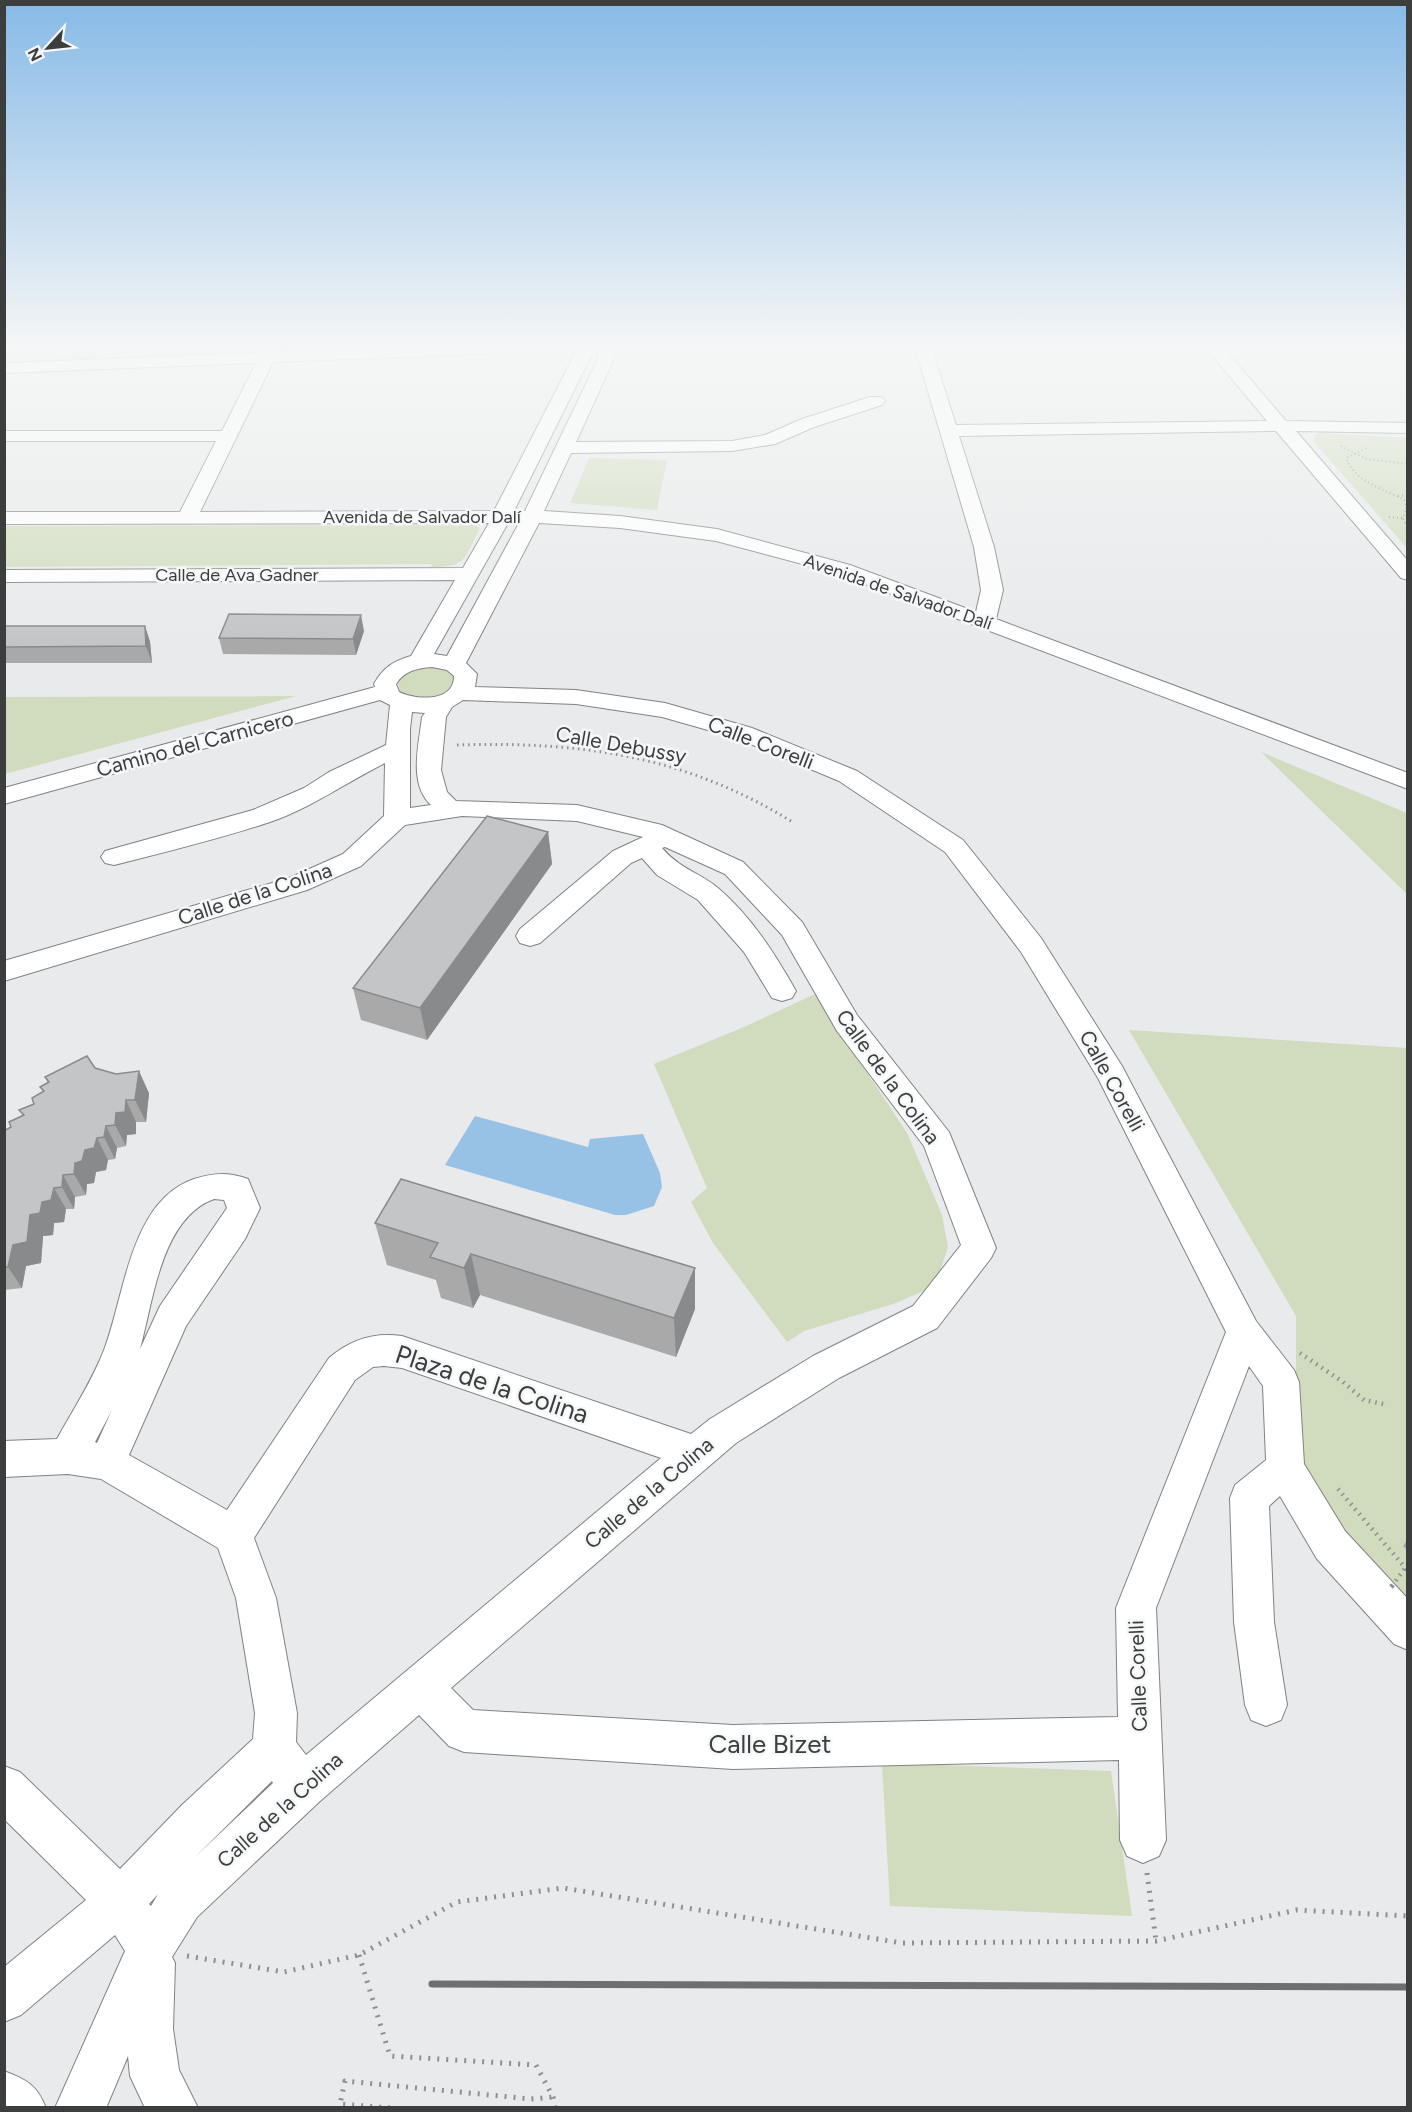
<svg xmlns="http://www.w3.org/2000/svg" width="1412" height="2112" font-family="Figtree,sans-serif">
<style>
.green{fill:#d0dcbd}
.water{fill:#97c2e5}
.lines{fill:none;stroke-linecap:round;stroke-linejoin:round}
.minor-casing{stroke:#818283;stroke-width:2}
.path-far3{stroke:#8e8f90;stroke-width:2;stroke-dasharray:1 3;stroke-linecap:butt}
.path-far2{stroke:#8e8f90;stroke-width:3;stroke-dasharray:1.5 4;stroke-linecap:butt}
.path-far1{stroke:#8e8f90;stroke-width:4.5;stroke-dasharray:1.5 5;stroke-linecap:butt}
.path{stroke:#8e8f90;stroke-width:5;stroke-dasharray:2 7;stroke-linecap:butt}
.minor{fill:#fff;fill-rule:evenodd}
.rail{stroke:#6e6f70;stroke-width:7}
.path-bridge-far1{stroke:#8e8f90;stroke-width:4.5;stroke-dasharray:1.5 5;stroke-linecap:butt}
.path-bridge{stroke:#8e8f90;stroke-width:5;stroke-dasharray:2 7;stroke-linecap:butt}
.wall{fill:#a9a9aa}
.shaded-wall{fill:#898a8b}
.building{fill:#c4c5c6;stroke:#898a8b;stroke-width:1.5}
.labels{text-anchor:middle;stroke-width:5;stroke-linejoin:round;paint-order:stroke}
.far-street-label{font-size:18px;fill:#3c3d3d;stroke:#f6f7f8}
.street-label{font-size:21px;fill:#3c3d3d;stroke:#f6f7f8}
.near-street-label{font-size:26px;fill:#3c3d3d;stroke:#f6f7f8}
</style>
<rect width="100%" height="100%" fill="#e8eaeb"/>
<path class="green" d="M39,344h226l-2,6 -5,3 -227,9 -2,-1z
M1321,433l86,5v110l-93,-106v-7z
M589,458l78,2 -10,50 -87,-7z
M467,522l13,6c-16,30 -12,39 -49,39l1,-3 -427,3 -1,-41 460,-1z
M424,666l26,3 8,9c-3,5 -7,13 -12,16 -12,7 -37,6 -47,-3l-1,-11 10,-9z
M296,696l-291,78v-77z
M1261,752l146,61v81z
M815,994l92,139 35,82 6,32 -9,27 -15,17 -31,13 -89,27 -17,11 -74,-99 -22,-41 16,-14 -53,-124 90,-37z
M1129,1030l278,18v571l-108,-139 -3,-42v-122z
M882,1763l229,8 21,145 -242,-10z"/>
<path class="water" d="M475,1116l113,31 2,-8 53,-5 17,39 2,14 -8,19 -28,9h-11l-170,-50z"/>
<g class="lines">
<defs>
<path id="minor" d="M266,344h16l-4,8 205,-8h140l-8,5 -3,14 -36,79 156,-1 33,-6 37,-16 68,-22h12l3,4 -3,4 -68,22 -39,17 -43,7 -161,2 -27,58 76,5 97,13 133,36 126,47 5,-22 -7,-43 -60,-203h16l26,81 311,-4 -64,-77h17l66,77 122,2v10l-112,-2 112,130v19l-7,-2 -125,-147 -317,5 35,111 9,43 -7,29 412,154v16l-572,-216 -120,-32 -96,-13 -81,-5 -73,140 11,11 -2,13 101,3 89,13 87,25 105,43 106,69 78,98 81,128 134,255 38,49 5,12 5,82 41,67 63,68v51l-14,-6 -77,-85 -37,-63 -11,10 5,116 13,83 -6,15 -15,6 -15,-6 -6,-15 -11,-83 -4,-124 5,-13 31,-25 -3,-74 -14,-20 -93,242 10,232 -7,16 -16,7 -16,-7 -7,-16 -1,-80 -386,9 -269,-17 -15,-6 -30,-31 -100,87 -122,115 -25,40 3,6 -2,66 6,41 19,38h-53l-15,-32 -2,-20 -22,52h-51l70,-157 -10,-16 -94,80 -17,7v-55l82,-67 -82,-81v-53l16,6 100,97 62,-64 71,-66 2,-26 -19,-115 -18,-50 -117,-69 -33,-5 -64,3v-36l53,-2c16,-29 35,-58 47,-89 21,-55 26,-149 90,-171 20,-6 34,-7 54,0l12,29 -15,31 -59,87 -57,129 98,55 102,-152c22,-19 45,-26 73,-22l289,98 19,-15 103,-63 100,-50 48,-61 -37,-99 -87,-115 -55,-96 -57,-61 -60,-27 -3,1c19,22 37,24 56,40 33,28 57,66 78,103l-4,7 -10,3 -10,-3 -28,-46 -46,-52 -41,-25 -15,-17 -11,5 -91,80 -10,3 -10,-3 -4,-7 4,-7 93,-78 30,-14 -66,-16 -115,-5 -57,9 -44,41 -54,24 -303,91v-20l285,-83 54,-24 41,-38 1,-53c-38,19 -74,45 -115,59 -51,17 -104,30 -156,43l-9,-2 -4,-6 4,-6 148,-41 51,-22 25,-16 57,-27 4,-40 -10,-5 -376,104v-16l371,-101 -1,-3c9,-16 19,-23 37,-28l44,-76 -451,2v-12l459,-2 26,-45 -485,1v-12h176l36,-71h-212v-10h218l34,-68 -252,10v-10l257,-10zM577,350l-83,161 -294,1 73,-150zM594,350h5l-3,13 -71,148h-11zM508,523h11l-72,133 -13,-2zM432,667l15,3 7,6c0,27 -38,24 -55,16l-3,-8c8,-13 21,-16 36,-17zM463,700l113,4 86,13 74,21 103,43 106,71 76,100 77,126 128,254 -110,276 2,109 -385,8 -260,-15 -22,-22 285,-245 103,-65 98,-50 54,-70 5,-10 -47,-116 -92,-117 -55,-93 -59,-60 -81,-37 -85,-20 -121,-4 -9,-9 -6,-22 5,-53 6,-10zM412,712l13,1 -3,4c-3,27 -14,67 9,88l-21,3v-79zM214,1199l10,1 3,8 -67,98 -20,43c13,-47 21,-131 74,-150zM384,1366l18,2 259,90 -355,297 -10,-13 1,-29 -21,-115 -22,-60 101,-158 18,-13zM112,1410l-15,33 -2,-1zM272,1781l1,2 -79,75zM158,1894l-7,12 -2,-2z
M4,2071c23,9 33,14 42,37h-42z"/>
</defs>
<use href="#minor" class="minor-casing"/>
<path class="path-far3" d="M1341,446l25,13 42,5
M1366,448l-20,10c9,25 37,30 58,42l3,7 -4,12 5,9
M1398,496l10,-1
M1389,517l14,1"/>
<path class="path-far2" d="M457,745c124,-4 230,11 337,78"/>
<path class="path-far1" d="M1300,1353l43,29 21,18 24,5
M1338,1489l70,82"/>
<path class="path" d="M1147,1873l9,68
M359,1955l31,101 146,9 17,32 2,11
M187,1956l97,16 75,-17 98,-53 106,-14 339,55 254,-2 141,-31 111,6
M390,2108l-50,-4 5,-23 186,18 22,-2"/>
<use href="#minor" class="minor"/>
<path class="rail" d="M432,1984l976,3"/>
<path class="path-bridge-far1" d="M1392,1586l16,-22"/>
<path class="path-bridge" d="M1391,1587l2,-2"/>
</g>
<path class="wall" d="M4,626h141l5,16 2,21h-148z
M364,631l-8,24 -133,-1 -4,-16z
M548,832l4,32 -125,176 -66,-20 -8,-32z
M95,1068l54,25 -3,29h-10v12l-9,1 -1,11 -9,2 -2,11 -7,1 -2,10 -10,2 -2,11 -7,1 -1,11 -11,2 -1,12h-8l-2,13 -10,1 -1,12 -10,1 -2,27 -15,3 -4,22 -18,2v-159l7,-4 12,-11 -4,-6 15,-6 9,-12 -3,-5 8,-4 -3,-6z
M375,1223l320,86 -19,48 -196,-62 -7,13 -32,-10 -5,-18 -49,-15z
M1407,1540v10l-4,-4z"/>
<path class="shaded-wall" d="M361,615l3,16 -8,24 -3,-16z
M145,626l5,16 2,21 -6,-17z
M548,832l4,32 -125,176 -7,-32z
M139,1071l10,22 -3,29 -11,-22z
M126,1100l10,22v12l-9,1 -1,11 -11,-21 1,-12z
M106,1126l11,22 -2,11 -11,-22z
M97,1138l11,22 -2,10 -10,2 -2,11 -7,1 -1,11 -12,-21 1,-11 10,-13z
M63,1175l12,22 -1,12 -12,-22z
M54,1188l12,21 -2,13 -10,1 -1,12 -10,1 -2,27 -15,3 -4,22 -14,-21 5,-22 17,-30z
M471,1254l9,41 -7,13 -9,-40z
M695,1268v41l-19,48 -2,-39z"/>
<path class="building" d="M229,614l132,1 -8,24 -134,-1z
M4,626h141l1,20 -142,1z
M487,816l61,16 -128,176 -67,-20z
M87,1056l8,12 21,6 23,-3 -4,29h-9l-1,12 -9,1 -1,12 -9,1 -2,11 -7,1 -3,10 -9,2 -3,11 -7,2 -1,11 -11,1 -1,12 -8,1 -3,12 -9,2 -2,11 -10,2 -3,27 -14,3 -5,22h-4v-136l7,-4 -2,-5 15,-7 -5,-5 15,-6 -2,-6 12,-7 -4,-4 9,-5 -4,-5z
M401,1179l294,89 -21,50 -203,-64 -7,14 -34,-11 8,-14 -63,-20z"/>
<linearGradient id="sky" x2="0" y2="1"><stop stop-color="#87bae7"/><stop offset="0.54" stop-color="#f5f6f6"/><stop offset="1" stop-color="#f5f6f6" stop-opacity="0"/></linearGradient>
<rect width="1412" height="640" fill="url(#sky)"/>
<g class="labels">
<g class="far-street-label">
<text x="422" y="523">Avenida de Salvador Dalí</text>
<text x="237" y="581">Calle de Ava Gadner</text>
<text transform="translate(898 592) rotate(19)" y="6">Avenida de Salvador Dalí</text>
</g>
<g class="street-label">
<text transform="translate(761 743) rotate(21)" y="7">Calle Corelli</text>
<text transform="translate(195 744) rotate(-15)" y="7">Camino del Carnicero</text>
<text transform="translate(621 745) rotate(10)" y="7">Calle Debussy</text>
<text transform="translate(255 894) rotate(-18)" y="7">Calle de la Colina</text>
<text transform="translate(888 1077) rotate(54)" y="7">Calle de la Colina</text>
<text transform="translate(1112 1081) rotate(61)" y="7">Calle Corelli</text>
<text transform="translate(649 1493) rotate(-40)" y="7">Calle de la Colina</text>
<text transform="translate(1138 1676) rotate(-92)" y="7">Calle Corelli</text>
<text transform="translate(280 1810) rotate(-42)" y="7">Calle de la Colina</text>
</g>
<g class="near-street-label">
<text transform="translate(492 1384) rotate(18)" y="9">Plaza de la Colina</text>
<text x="770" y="1753">Calle Bizet</text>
</g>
</g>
<rect width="1412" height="2112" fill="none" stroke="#3c3d3d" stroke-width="12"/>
<g transform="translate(48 48) rotate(243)" stroke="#f6f7f8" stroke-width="4.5" paint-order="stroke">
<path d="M0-4.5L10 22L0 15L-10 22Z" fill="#3c3d3d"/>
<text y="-9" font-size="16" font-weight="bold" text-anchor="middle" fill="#3c3d3d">N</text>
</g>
</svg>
